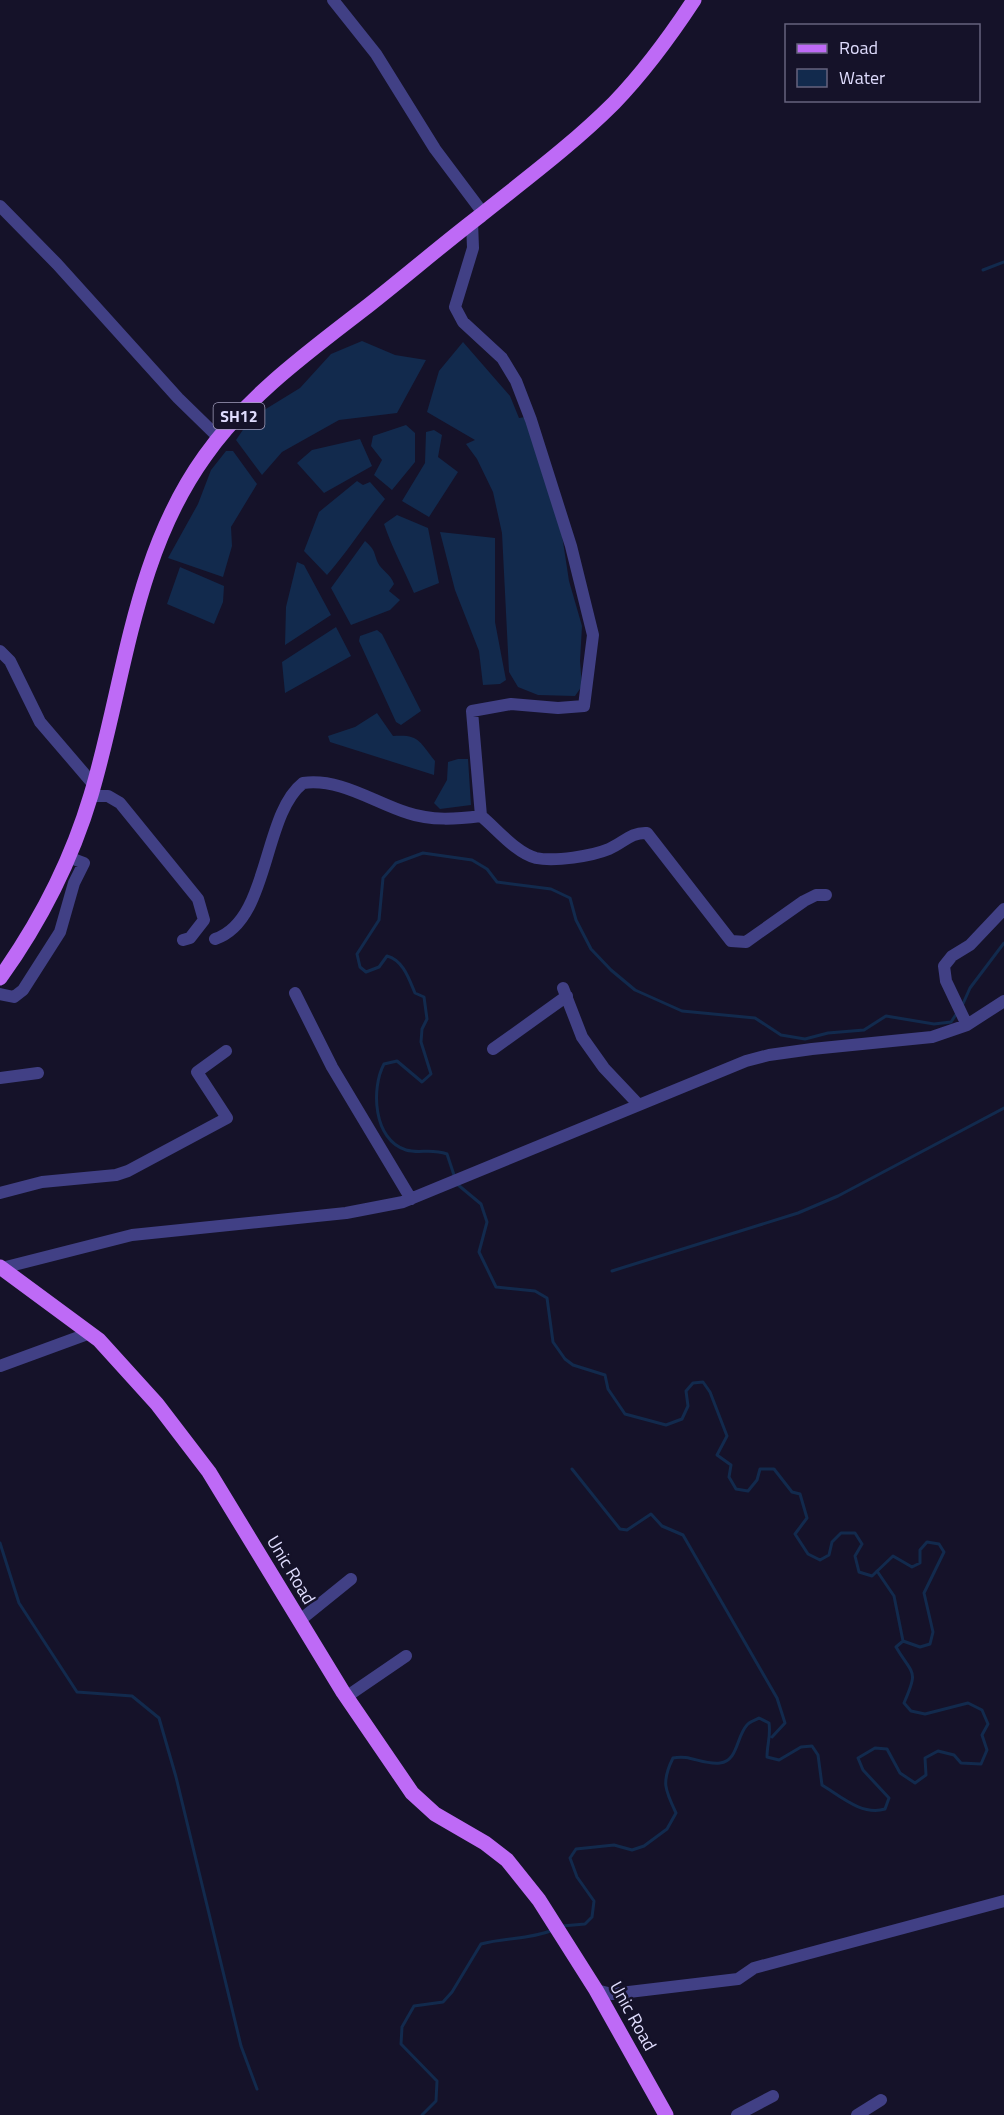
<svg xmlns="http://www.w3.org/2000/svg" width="1004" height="2115" font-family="'Titillium Web',sans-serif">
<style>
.water{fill:#122a4d}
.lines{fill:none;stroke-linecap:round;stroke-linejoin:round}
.stream{stroke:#122a4d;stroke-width:3}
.minor{stroke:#414085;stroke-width:12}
.major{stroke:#be6af6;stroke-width:15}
.labels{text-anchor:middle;stroke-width:5;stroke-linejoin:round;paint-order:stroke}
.shield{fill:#151229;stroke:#a29fbd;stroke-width:1.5}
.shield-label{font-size:16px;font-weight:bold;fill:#dfdcfd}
.street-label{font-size:18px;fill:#dfdcfd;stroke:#151229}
</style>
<rect width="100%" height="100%" fill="#151229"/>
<path class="water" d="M362,341l33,14 31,5 -29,53 -58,7 -57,32 -20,23 -26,-35 15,-22 49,-30 31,-34z
M463,342l47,54 9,22 7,-1 36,118 7,46 13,45 -2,35 2,25 -7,10 -37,-1 -20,-8 -9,-15 -7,-139 -9,-41 -16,-33 -11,-15 9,-4 -48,-28 12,-41z
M406,425l9,8v29l-23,28 -18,-15 8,-15 -11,-14 2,-10z
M434,430l8,5 -4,22 20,15 -29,45 -27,-16 23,-38 1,-31z
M360,439l12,27 -48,27 -27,-30 15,-13z
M226,451h7l24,33 -26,43 1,19 -9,31 -55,-19 30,-54 13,-34z
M357,481l6,4 7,-3 15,17c-20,25 -37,52 -58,76l-23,-24 15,-39z
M397,515l31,13 11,55 -25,10c-10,-24 -22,-45 -30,-69z
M440,532l55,6v84l11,58 -6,4 -17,1 -4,-34 -24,-61z
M365,541c11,10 8,10 13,22 4,8 12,10 16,21l-5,7 11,9 -10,10 -39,15 -20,-37z
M297,562l7,3 27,50 -46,30 1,-38z
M180,567l44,19 -1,16 -9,22 -47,-20z
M336,627l15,29 -66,37 -3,-31z
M377,630l5,4 39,77 -20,14 -5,-3 -37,-81 1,-5z
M377,713l16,23c26,-2 26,5 42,25l-1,14 -104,-33 -2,-6 27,-9z
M458,759h10l3,46 -31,4 -6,-6 13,-23 1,-18z"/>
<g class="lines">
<path class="stream" d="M983,270l21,-8
M962,1006l8,-18 34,-45
M455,1178l-8,-24c-17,-6 -27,0 -41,-4 -33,-10 -35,-62 -22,-86l13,-3 25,21 9,-8 -10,-32 1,-13 5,-10 -3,-22 -9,-4c-6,-14 -12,-33 -28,-37l-8,11 -13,5 -6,-5 -3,-13 22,-34 4,-42 13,-15 27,-10 49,7 15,9 10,13 54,7 19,9 6,22 15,29 20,21 24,20 47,21 73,7 26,17 24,4 23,-6 36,-3 22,-14 48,8 17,-2 6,-9
M457,1184l24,20 6,18 -8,30 17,35 39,4 12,7 6,44 12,17 8,6 32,10 3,14 17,25 41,11 16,-6 6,-13 -2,-15 7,-8 10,-1 7,10 17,44 -10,19 14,10 -2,12 7,12 12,2 9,-11 3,-11h14l18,23 8,2 7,24 -12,16 13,20 12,6 9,-5 3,-13 9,-9h14l7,11 -7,12 4,16 13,4 21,-20 19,11 8,-4v-13l7,-8 12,2 5,8 -20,41 9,39 -3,12 -10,3 -17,-6 -7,6c17,29 23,22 8,56l7,8 14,3 43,-11 14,7 6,14 -6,11 5,15 -6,14 -20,-1 -7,-8 -16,-4 -13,7 1,17 -11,8 -15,-10 -13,-24 -12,-1 -17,10 5,12 26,28 -4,11c-23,7 -45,-13 -63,-24l-4,-30 -6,-9 -11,1 -22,13 -12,-3c0,-13 4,-21 2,-34l-10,-5c-3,2 -10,4 -12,7 -11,12 -9,36 -27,38 -18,2 -30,-9 -47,-5 -12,24 -8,32 3,55l-9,16 -23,17 -12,4 -18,-5 -38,4 -6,9 7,19 17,24 -2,16 -7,7 -23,2
M612,1271l186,-58 40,-17 166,-88
M572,1469l48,60 7,1 24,-16 11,12 21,9 94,163 8,25 -13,14
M0,1543l19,60 58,89 55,4 27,22 17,59 65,269 16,43
M877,1571l17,25 9,45
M422,2115l14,-14 1,-20 -36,-37 1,-17 12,-21 29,-4 9,-10 29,-48c24,-7 48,-4 72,-14"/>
<path class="minor" d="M333,0l43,54 59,95 48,64
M0,206l57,58 121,134 41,40
M472,222l1,26 -18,59 8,15 39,36 14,23 15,39 40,126 22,89 -9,71 -26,2 -47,-4 -39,7 9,105
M0,651l10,10 30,61 54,63
M91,796h17l12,7 78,96 6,21 -14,18 -7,2
M215,939c55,-18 47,-124 88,-156 38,-5 70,19 105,30 23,8 49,6 73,3 16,13 35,37 55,42 19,4 56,-2 73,-9 14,-6 22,-17 38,-16l84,108 15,1 58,-41 12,-6h10
M563,988l19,49 22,31 34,36
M295,993l37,74 79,132
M0,994l14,3 9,-7 37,-58 14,-49 10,-20 -16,-6
M967,1025l-21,-44 -2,-15 8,-10 18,-11 34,-36
M493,1049l74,-53
M0,1078l38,-5
M0,1193l42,-11 74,-7 12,-4 99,-53 -30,-46 29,-21
M2,1268l130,-33 214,-22 57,-11 343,-141 23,-6 43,-6 120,-12 35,-12 37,-24
M0,1366l90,-33
M299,1621l52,-42
M346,1697l60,-41
M596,1990l16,4 126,-15 16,-11 250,-67
M737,2115l36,-19
M857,2115l24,-15"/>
<path class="major" d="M0,978c40,-56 71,-116 91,-183 34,-114 42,-239 114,-339 43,-61 106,-106 164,-151 38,-30 74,-61 112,-90 45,-36 92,-71 133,-112 29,-30 57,-68 80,-103
M0,1267l99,73 58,64 52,68 134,220 69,101 23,21 50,29 22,17 32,40 57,90 70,125"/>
</g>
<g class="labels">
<rect class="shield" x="213.5" y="403" width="51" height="26" rx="4.5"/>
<g class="shield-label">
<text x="239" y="422">SH12</text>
</g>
<g class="street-label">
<text transform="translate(291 1570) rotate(59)" y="6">Unic Road</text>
<text transform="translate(633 2016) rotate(61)" y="6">Unic Road</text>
</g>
</g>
<rect x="785" y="24" width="195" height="78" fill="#151229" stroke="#66637e" stroke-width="1.5"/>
<rect x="797" y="44" width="30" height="9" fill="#be6af6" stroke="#66637e" stroke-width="1.5"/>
<text x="839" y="54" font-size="18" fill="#dfdcfd">Road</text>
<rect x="797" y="69" width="30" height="18" fill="#122a4d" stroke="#66637e" stroke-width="1.5"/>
<text x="839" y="84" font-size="18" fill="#dfdcfd">Water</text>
</svg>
